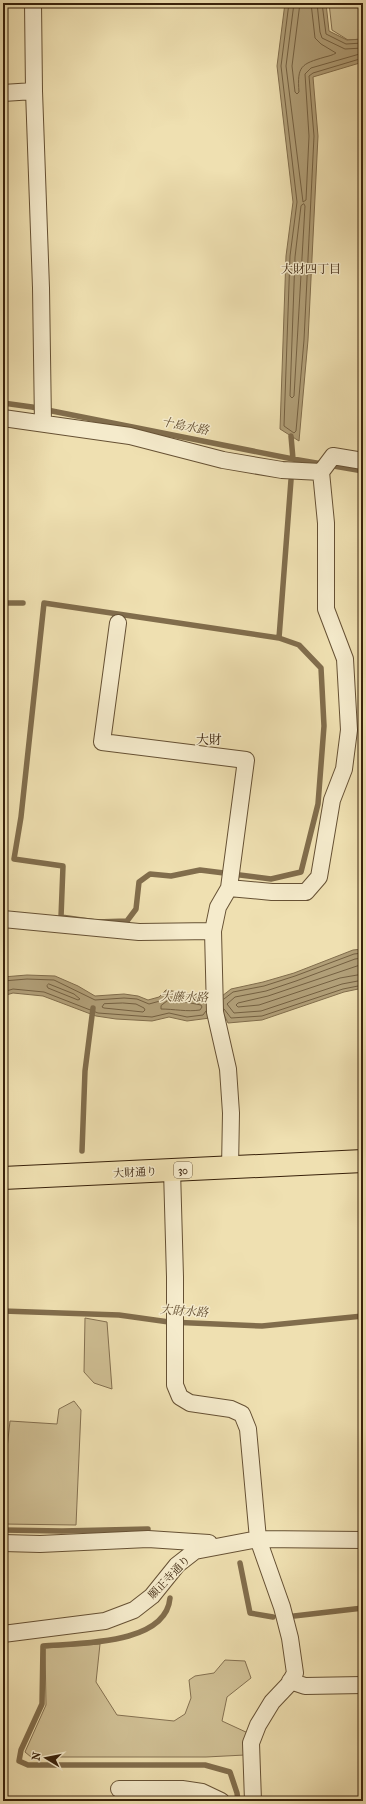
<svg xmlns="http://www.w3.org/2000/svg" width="366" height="1804" font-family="'IM FELL French Canon','Noto Serif JP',serif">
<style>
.green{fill:#d0c095;stroke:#847050}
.water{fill:#b19f78;stroke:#816d4c}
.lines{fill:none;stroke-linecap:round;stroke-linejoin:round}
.shore{stroke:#746041;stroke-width:1}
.stream{stroke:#816d4c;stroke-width:5.5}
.street-casing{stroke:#665134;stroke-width:18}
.primary-casing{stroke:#38210a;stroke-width:24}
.street{stroke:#f5ebcc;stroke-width:16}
.primary{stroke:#efe0b1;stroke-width:22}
.labels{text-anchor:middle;stroke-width:3;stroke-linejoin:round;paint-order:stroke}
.shield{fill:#f5ebcc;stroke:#715e44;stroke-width:1}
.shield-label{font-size:10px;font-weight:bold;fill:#38210a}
.street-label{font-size:11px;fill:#38210a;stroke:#f5ebcc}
.neighbourhood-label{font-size:12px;fill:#38210a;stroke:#f5ebcc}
.water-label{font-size:12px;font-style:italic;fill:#624d30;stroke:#f5ebcc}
.quarter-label{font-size:13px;fill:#38210a;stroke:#f5ebcc}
</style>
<rect width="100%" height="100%" fill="#efe0b1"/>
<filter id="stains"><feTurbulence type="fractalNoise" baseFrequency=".005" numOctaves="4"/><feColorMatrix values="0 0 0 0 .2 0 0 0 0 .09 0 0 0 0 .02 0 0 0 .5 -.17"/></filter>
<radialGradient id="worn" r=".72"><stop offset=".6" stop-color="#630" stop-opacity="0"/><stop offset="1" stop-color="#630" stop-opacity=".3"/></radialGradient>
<path class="green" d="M329,3h34v36l-15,1 -16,-10z
M85,1318l22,4 5,67 -18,-6 -10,-11z
M74,1401l7,9 -5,115 -73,-1v-56l2,-1 5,-46 47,3 2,-15z
M100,1644l-4,38 21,33 57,6 11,-7 6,-16 -2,-18 6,-4 19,-3 11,-13 20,1 6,17 -24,19 -5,24 26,12 -3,22 -39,2h-175l-6,-5 21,-47 -1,-57z"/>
<path class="water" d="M285,3h41l3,28 18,9 16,-1v23l-50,15 5,59 -10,204 -9,101 -19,-12 6,-173 7,-54 -16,-136z
M363,949v39l-19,4 -82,28 -34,3 -5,-10 -13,5 -23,3 -18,-4 -17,4 -36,-2 -20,-3 -53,-20 -30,-3 -10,3v-19l24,-2 28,1 23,10 17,10 29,-2 14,2 10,4 11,-3 7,-7 39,6h17l9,-7 32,-7 31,-9 59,-23z"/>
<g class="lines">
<path class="shore" d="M289,3l-8,63 16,136 -7,54 -6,170 10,7 2,-2 8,-91 10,-204 -5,-60 4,-3 50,-15
M294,3l-8,63 17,136 3,-2 3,-64 -4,-62 6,-6 52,-15
M300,3l-8,63 3,26 2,2 2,-2c-2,-26 2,-28 26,-35 4,-1 8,-2 11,-4l-15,-9 -6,-6 -4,-35
M317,3l3,29 2,6 23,11 18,-1
M322,3l4,31 20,10 17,-1
M304,204l1,2 -11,190 -2,2 -2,-2 5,-139 6,-51z
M363,958l-8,1 -59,22 -30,10 -31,6 -8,7 7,9 27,-2 81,-27 21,-4
M363,964l-95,32 -30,7 -2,2 2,2 21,-2 81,-27 23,-4
M3,981l24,-2 27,1 41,20 29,-2 13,1 12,5 11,-3 9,-7 37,6
M49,984l25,10 6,5 -2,1 -30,-12 -1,-2z
M3,992l10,-3 31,3 54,21 54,4 17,-4 18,4 16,-2 3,-4
M170,999l31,6 1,2 -2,3c-13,2 -26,-1 -39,-1v-3z
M224,999l9,-7 31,-6 31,-10 59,-22 9,-1
M123,1003l13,1 8,4 1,2 -2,2 -39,-4 -2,-1 2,-3z
M224,1009l7,9 31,-2 81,-27 20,-4"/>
<path class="stream" d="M3,403l29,4 261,52 70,12
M291,436l2,23
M3,603h20
M44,603l235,35 20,7 22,23 3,58 -6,78 -17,68 -30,7 -71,-9 -29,6 -21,-2 -11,8 -3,27 -9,12 -31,1 -35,-5 2,-51 -49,-7 7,-42z
M279,638l12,-158
M82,1151l3,-80 8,-63
M3,1311l116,4 50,7 93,4 101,-10
M3,1530l59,1 86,-2
M240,1563l10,50 23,4
M170,1598c-4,47 -91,45 -127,48l-1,58 -21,46 -2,11 9,4h177l25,7 7,21 1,8
M294,1616l69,-8"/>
<defs>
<path id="street" d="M33,3l1,88 7,197 2,135
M3,93l31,-2
M3,418l127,18 93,24 59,10 39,2
M118,623l-16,119 144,18 -17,128
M3,919l136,13 74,-1
M230,1168l1,-55 -3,-44 -13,-57 -2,-81 5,-24 11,-19 43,4h34l13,-15 13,-77 12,-31 5,-39 -4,-71 -19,-50v-86l-5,-51 12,-16 30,5
M172,1170l3,107v108l5,12 10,6 41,6 11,5 6,15 10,110 24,68 8,31 5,35 -6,11 -17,18 -14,23 -7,18 2,58
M3,1543l37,1 108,-5 61,4
M3,1634l102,-13 29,-11 18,-14 25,-31 18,-14 63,-12 105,1
M290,1681l15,5 58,-1
M119,1789h63l20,3 19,9"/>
<path id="primary" d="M3,1178l360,-17"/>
</defs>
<use href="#street" class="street-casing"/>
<use href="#primary" class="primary-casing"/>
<use href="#street" class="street"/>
<use href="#primary" class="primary"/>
</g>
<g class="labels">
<rect class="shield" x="174" y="1162" width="18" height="16" rx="3"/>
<g class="shield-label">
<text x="183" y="1174">30</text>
</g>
<g class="street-label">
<text transform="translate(135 1172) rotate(-3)" y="4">大財通り</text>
<text transform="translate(169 1577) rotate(-46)" y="4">願正寺通り</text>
</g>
<g class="neighbourhood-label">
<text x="311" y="273">大財四丁目</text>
</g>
<g class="water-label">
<text transform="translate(185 426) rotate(11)" y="4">十島水路</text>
<text transform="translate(184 997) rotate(1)" y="4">大藤水路</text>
<text transform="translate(184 1311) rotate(4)" y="4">大財水路</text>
</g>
<g class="quarter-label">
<text x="209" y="744">大財</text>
</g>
</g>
<rect width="366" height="1804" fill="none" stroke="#efe0b1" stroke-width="16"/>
<rect x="4" y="4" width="358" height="1796" fill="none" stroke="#38210a" stroke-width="2"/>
<rect x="8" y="8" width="350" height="1788" fill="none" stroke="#38210a"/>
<g transform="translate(46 1758) rotate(280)" stroke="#f5ebcc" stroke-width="3" paint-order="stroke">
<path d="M0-3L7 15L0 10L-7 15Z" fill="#38210a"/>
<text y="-6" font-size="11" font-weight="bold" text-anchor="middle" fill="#38210a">N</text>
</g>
<rect width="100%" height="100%" filter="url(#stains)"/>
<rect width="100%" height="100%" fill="url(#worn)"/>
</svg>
